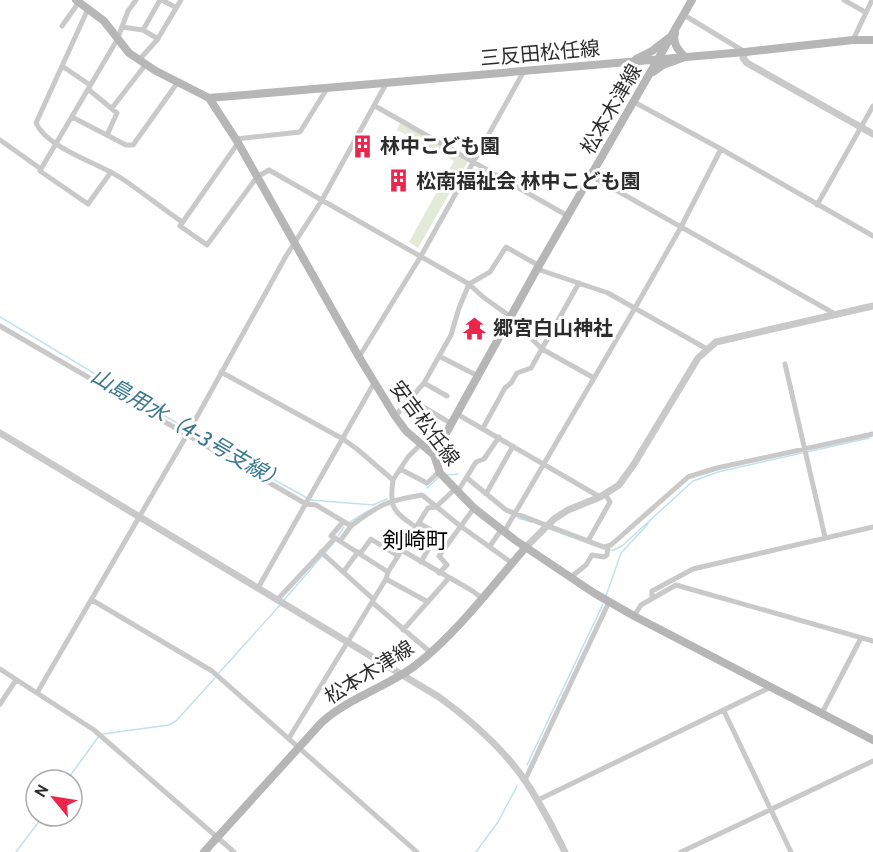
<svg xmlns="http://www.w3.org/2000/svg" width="873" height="852" font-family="Cabin,'Noto Sans JP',sans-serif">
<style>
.green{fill:#e4ead8}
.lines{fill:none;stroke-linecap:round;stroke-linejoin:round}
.stream{stroke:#c3e0eb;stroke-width:1.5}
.minor{stroke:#c9c9c9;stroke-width:5}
.tertiary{stroke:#c9c9c9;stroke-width:7}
.secondary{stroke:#b6b6b6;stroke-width:8}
.labels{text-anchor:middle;stroke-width:6;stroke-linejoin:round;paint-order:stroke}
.street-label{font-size:20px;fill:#2c2c2c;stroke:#fff}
.poi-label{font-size:20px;font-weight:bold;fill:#2c2c2c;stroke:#fff;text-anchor:start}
.water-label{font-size:21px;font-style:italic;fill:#38788f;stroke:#fff}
.quarter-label{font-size:22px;fill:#000;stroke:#fff}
</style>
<rect width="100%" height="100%" fill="#fff"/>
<path class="green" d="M400,123l68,38 -50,87 -9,-6 45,-81 -57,-31z"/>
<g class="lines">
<path class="stream" d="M0,317l187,112
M191,432l9,6 107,60
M807,452l62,-14
M447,475l11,-1
M427,488l12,-11
M311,500l62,5 14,-6
M518,518l13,4
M350,522l18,-11
M547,528l57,21
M338,536l6,-9
M609,550h5l8,-4 71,-65 25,-9 84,-19
M325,553l11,-13
M606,596l15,-43 27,-29
M284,600l38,-44
M218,674l63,-70
M103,734l66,-9 7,-4 39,-43
M527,765l76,-161
M67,780l32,-44
M16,852l27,-36
M476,852l22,-30 19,-36"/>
<path class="minor" d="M162,0l13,7
M844,0l21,12
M88,9l-52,114c11,25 62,40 85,55 21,14 41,30 61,44
M684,15l61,37
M62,26l17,-24
M122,27l21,3 15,9
M143,30l17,-30
M853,40l19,-40
M139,60l18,-20 24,-40
M62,66l28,19
M88,89l29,24 -10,22
M634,102l87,47 152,87
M375,106l193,110
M112,108l34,-44
M72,117l54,28h7l45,-63
M236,139l64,-7 28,-45
M0,140l41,29 76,-129 11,-29 8,-11
M238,143l-58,83 27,19 50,-68 12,-7 200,114 14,13 28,20
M40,171l48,33 23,-32
M591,176l244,138
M817,205l56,-99
M509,322l17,11 16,16 52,29
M0,326l306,178 10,1 35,21c29,-22 35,-25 71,-31l37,30 53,38
M439,356l39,20
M359,357l62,-101 103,-185
M785,364l40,173
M221,372l122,67 14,10 36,31 15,-23 13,-13
M424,383l23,13
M410,399l42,25
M457,414l143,83
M395,416l29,-33 27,-48 8,-27 10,-24 21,-12 16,-25 30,17 1,5 71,24 99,56
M483,428l22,-40 6,-5 6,-10 14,-5 48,-85
M400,469l27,14 12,-11
M467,478l39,32 98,37 7,-2 77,-68 29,-9 156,-34
M393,480c-4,27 0,32 23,47
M458,491l18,-29 8,-3 15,-22
M486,494l27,-48
M419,523l12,7 3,9 -13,23
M504,532l131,-224 46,-81 40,-78
M335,538l53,34
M340,541l11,-15
M588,541l22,-39 -5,-8
M490,546l11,-16
M403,551l68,39 11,8
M321,552l52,47
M360,554l11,-15 27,17
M344,571l14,-19
M439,573l8,-8 -8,-9 35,-48
M571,577l15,-12 6,-10 12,2 3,-2 1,-9
M386,579l42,23
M258,588l116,-205
M652,597v-6l41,-22 180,-42
M92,600l120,71 205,181
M277,600l58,-62 -4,-2 12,-14
M372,602l58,50
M634,616l7,-11 35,-20 197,56
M403,630l45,-51
M0,669l94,61 140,122
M37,693l151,-260 98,-177 36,-56 65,-118
M0,704l16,-24
M724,711l67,141
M822,713l39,-75
M289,738l97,-159 2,-7 40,-64 8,-1 19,-18
M525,780l84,-178
M538,800l233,-113
M681,852l192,-91"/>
<path class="tertiary" d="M745,52l-2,6 4,5 126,71
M0,433l439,264c33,24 64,51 87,85 15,22 27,46 39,70
M526,547l28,-28 14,-9 32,-13 19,-12 15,-21 64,-106 18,-16 157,-36"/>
<path class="secondary" d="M76,0l28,21 25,32 27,18 53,27 28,43 122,216 36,59 11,15 28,24 6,18 34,35 41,32 79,53 40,23 239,124
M636,59l16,-8 17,-13
M653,72l10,-7 22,-8c-7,-7 -13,-14 -10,-24
M209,98l536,-46 108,-12h20
M434,455l103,-186 155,-269
M204,852l118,-130c30,-26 65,-35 94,-57 40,-31 77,-80 110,-118"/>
</g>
<defs>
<symbol id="building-bare" viewBox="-9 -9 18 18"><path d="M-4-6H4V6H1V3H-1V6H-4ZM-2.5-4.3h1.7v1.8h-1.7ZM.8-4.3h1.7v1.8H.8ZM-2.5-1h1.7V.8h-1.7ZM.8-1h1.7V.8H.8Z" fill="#ea264c" stroke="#fff" stroke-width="2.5" paint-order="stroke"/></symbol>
<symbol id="temple-bare" viewBox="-9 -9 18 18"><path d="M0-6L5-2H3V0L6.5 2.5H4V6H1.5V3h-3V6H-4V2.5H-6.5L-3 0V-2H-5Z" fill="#ea264c" stroke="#fff" stroke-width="2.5" paint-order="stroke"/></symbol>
</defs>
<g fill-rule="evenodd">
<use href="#building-bare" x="346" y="130" width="33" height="33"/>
<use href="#building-bare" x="382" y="164" width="33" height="33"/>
<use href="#temple-bare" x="458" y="312" width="33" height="33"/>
</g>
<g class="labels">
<g class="street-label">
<text transform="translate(540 53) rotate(-5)" y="7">三反田松任線</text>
<text transform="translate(611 109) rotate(-60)" y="7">松本木津線</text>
<text transform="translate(425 423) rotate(53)" y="7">安吉松任線</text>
<text transform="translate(369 672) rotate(-32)" y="7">松本木津線</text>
</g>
<g class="poi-label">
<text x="380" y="153">林中こども園</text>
<text x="416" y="188">松南福祉会 林中こども園</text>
<text x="493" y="335">郷宮白山神社</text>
</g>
<g class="water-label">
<text transform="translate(188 429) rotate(30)" y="7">山島用水（4-3号支線）</text>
</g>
<g class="quarter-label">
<text x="415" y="548">剣崎町</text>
</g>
</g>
<g transform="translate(54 798) rotate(300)"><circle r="28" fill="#ffffff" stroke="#ababab" stroke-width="1.5"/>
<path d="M0-4.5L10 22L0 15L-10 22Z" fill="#ea264c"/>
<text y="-9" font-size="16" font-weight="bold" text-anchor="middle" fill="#2c2c2c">N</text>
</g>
</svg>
